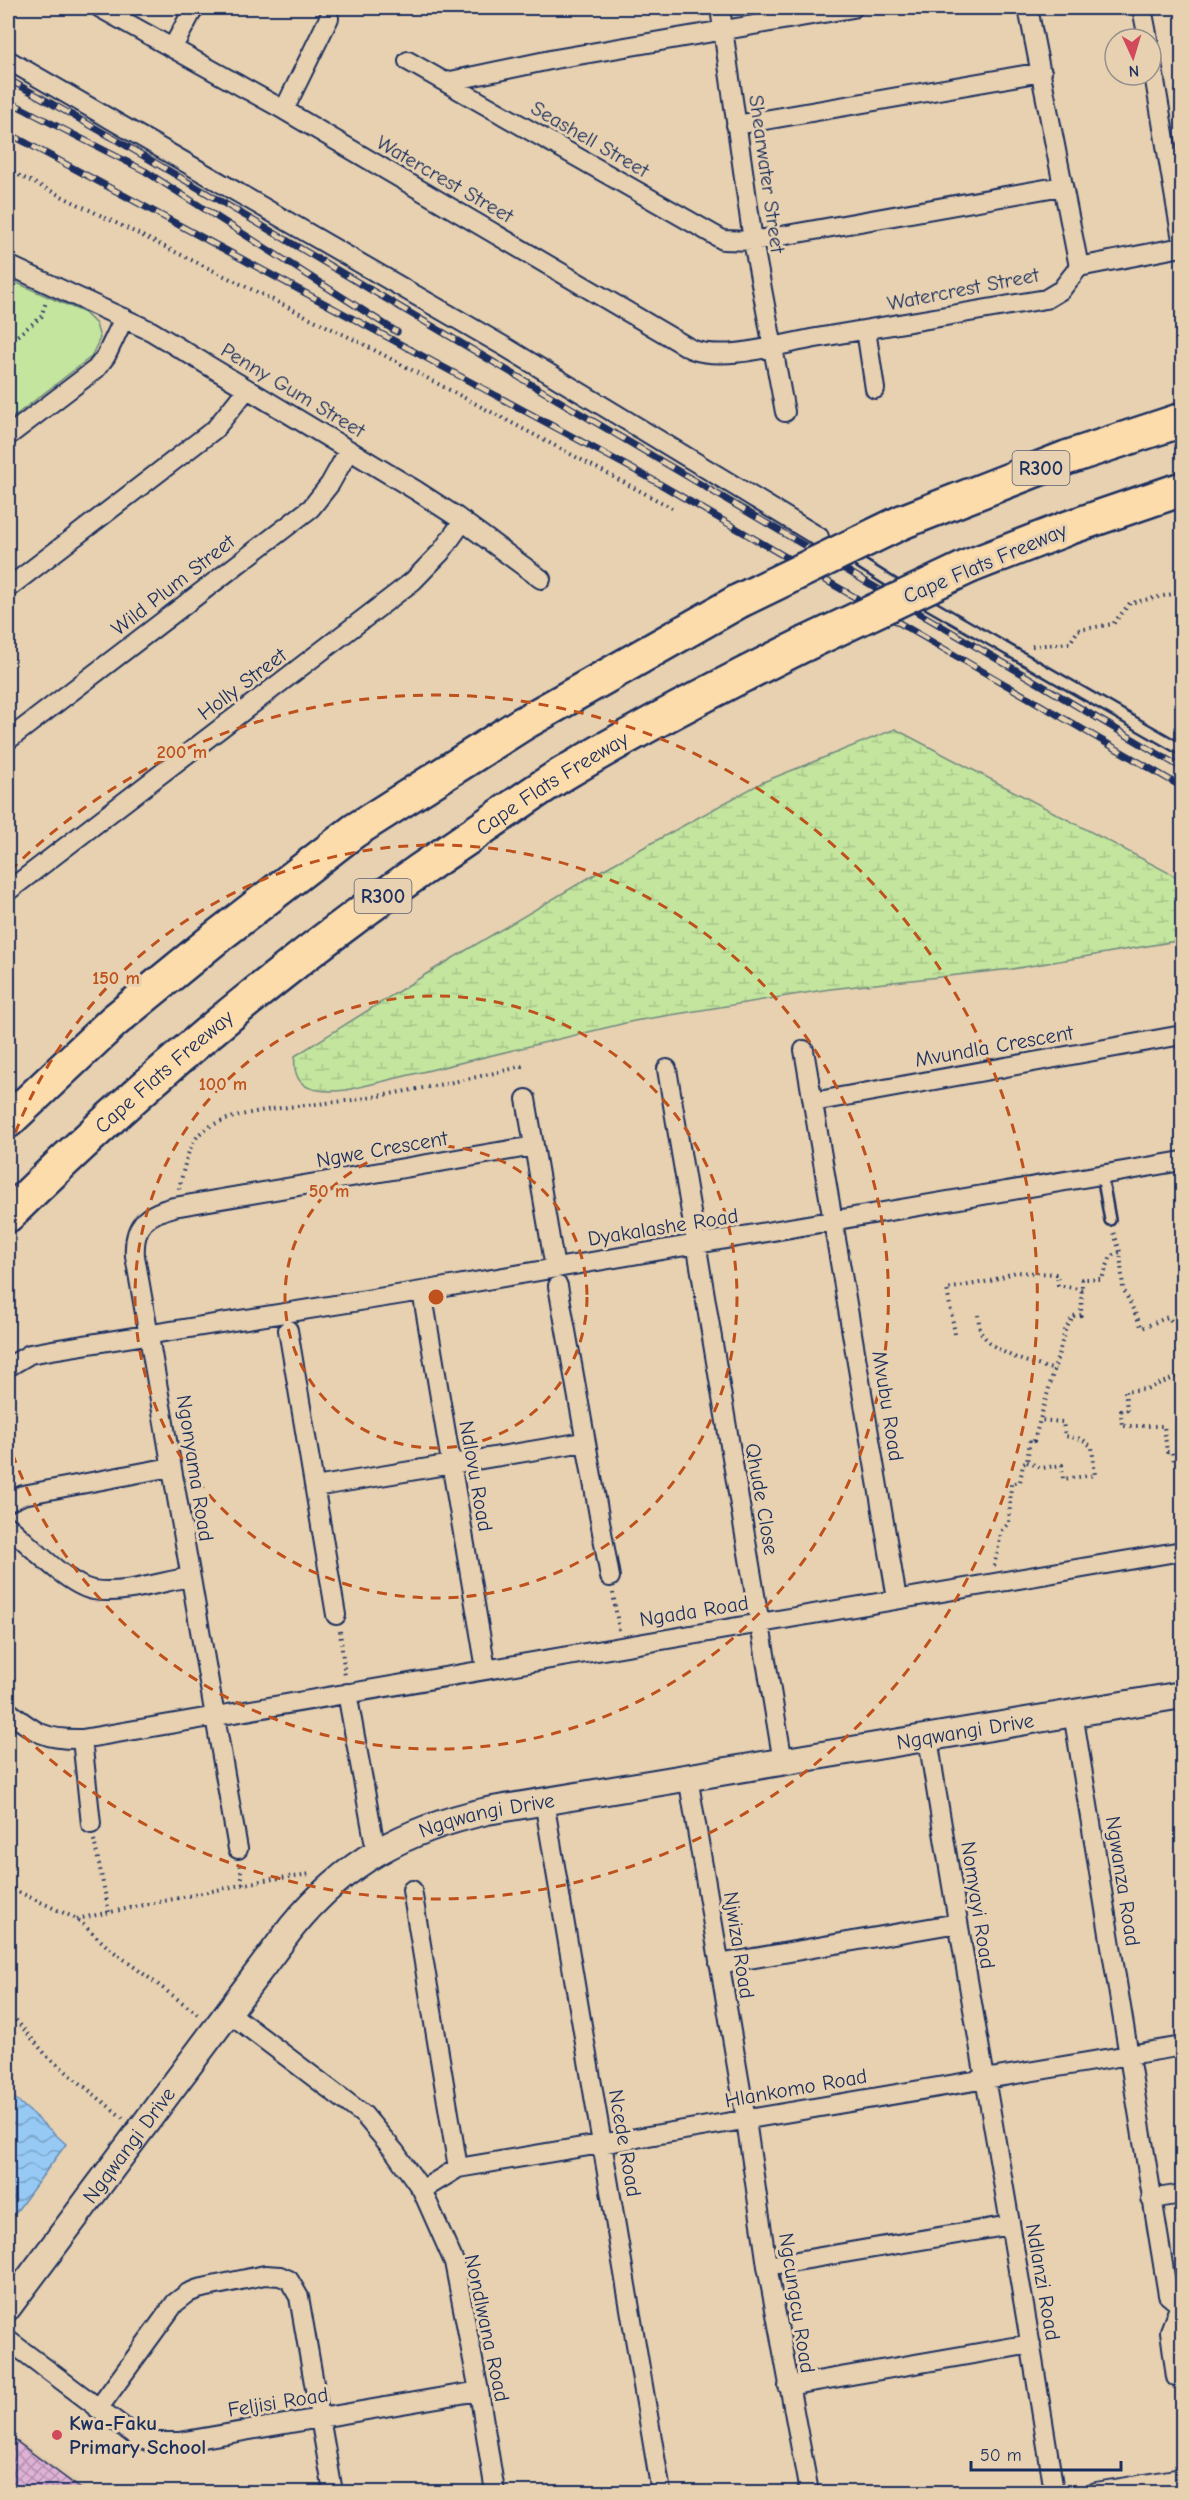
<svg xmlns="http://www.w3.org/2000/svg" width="1190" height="2500" font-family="'Comic Neue',sans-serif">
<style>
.green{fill:#c4e59e;stroke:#708a7e;stroke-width:1.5}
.wetland{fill:url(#wetland-marsh);stroke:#708a7e;stroke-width:1.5}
.water{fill:url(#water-waves);stroke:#658bb7;stroke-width:1.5}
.building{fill:url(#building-cross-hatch);stroke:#1b2f5e;stroke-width:1.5;filter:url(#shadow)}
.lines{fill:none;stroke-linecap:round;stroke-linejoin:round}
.lane-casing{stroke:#1b2f5e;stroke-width:14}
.street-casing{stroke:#1b2f5e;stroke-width:22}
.secondary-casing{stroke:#1b2f5e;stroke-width:30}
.highway-casing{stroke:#1b2f5e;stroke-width:38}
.path{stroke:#1b2f5e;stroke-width:4;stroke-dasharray:1.5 4.5;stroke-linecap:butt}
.lane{stroke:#e7d1b0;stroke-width:9}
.street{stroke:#e7d1b0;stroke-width:18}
.secondary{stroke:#e7d1b0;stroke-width:26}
.highway{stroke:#fddcac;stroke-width:33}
.rail-casing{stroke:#1b2f5e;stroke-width:7}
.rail{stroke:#e7d1b0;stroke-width:4.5;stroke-dasharray:14;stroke-linecap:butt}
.highway-bridge-casing{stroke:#1b2f5e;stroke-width:38;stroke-linecap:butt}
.highway-bridge{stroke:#fddcac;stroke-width:33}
.ring{fill:none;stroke:#bf511c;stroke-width:3;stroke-dasharray:10 8}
.poi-dot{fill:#d1495b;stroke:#e7d1b0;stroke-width:2}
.labels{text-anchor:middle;stroke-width:6;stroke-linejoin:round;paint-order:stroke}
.shield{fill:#e7d1b0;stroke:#586077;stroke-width:1.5}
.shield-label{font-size:20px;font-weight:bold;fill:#1b2f5e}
.street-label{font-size:21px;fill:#1b2f5e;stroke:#e7d1b0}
.poi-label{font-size:21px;font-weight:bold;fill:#1b2f5e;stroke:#e7d1b0;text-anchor:start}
.centre{fill:#bf511c;stroke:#e7d1b0;stroke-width:3}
.ring-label{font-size:18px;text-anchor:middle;font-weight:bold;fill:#bf511c;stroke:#e7d1b0;stroke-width:6;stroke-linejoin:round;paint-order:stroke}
</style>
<defs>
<pattern id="wetland-marsh" width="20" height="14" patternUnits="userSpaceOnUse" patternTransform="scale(1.5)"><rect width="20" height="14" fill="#c4e59e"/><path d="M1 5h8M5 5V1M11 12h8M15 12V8" fill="none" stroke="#a8c58a"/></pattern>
<pattern id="water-waves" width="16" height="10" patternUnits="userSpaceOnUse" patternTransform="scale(1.5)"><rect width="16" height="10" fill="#96c9f3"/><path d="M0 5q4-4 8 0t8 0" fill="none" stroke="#7aa4c8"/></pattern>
<pattern id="building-cross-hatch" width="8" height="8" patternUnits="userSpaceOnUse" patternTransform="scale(1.5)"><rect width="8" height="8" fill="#deb1d5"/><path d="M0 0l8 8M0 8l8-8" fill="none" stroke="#b390b0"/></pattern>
<filter id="shadow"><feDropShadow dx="3.5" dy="6" stdDeviation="3" flood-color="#0004"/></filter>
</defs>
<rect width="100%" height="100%" fill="#e7d1b0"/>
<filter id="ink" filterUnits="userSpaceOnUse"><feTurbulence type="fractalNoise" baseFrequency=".0167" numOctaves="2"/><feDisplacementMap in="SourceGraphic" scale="12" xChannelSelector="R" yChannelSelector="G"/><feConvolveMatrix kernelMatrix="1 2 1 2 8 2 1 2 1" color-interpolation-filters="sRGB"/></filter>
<g filter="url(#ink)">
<path class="green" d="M8,279l77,34 11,11 4,14 -9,19 -83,64z"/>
<path class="wetland" d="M895,729l280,147 7,6v58l-170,29 -182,20 -196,32 -287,69c-28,3 -56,2 -52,-34l136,-85 166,-98 166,-91z"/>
<path class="water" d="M8,2092l58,52 -58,79z"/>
<path class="building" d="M8,2435l78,58h-78z"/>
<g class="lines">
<defs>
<path id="lane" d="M849,556l54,34
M918,598l264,152
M1102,1175l8,45"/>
<path id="street" d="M100,8l184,102 407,239c33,13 90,-5 125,-11 77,-13 153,-26 230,-39l15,-9 18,-23 103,-20
M720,8l33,233 32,171
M1028,8l51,259
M1142,8l6,31
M173,47l21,-39
M1151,57l31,183
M8,60l499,288 312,189
M408,61l315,179 30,1 309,-55
M446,82l109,-23 298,-51
M284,110l45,-92
M736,125l306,-53
M8,265l143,66 266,160 40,26 84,62
M866,330l9,59
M8,436l88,-67 10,-13 18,-38
M8,588l207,-159 32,-40
M8,740l303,-232 19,-24 19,-34
M8,891l405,-310 28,-29 22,-31
M804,1050l93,549
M667,1069l116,693
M526,1099l29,169
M813,1102l369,-67
M558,1286l52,291
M422,1291l64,378
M288,1330l48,285
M8,1367l22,-13 22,-4 370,-59 760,-130
M315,1487l269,-45
M8,1502l15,-7 148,-28
M8,1526c20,17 59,59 85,64 30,5 67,-8 97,-13
M347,1693l29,158
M8,1711c28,22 37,29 74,28l1100,-188
M1073,1713l95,582 12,10 -10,26 6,46
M928,1738c39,252 88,502 126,754
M82,1739l9,85
M688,1777l58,343 21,146 42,226
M544,1801l117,691
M238,1849l-103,-593c-2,-31 11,-42 39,-49l360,-61
M412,1890l46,278
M719,1964l239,-41
M228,2012l136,103 31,37 27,38 32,72 25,129 16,101
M422,2190l36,-22 724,-122
M1151,2199l31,-5
M767,2266l243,-41
M8,2340l129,97 13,5h29l300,-51
M788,2386l243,-42
M98,2409l77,-106 13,-10 10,-4 67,-14 15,1 9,4 10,17 34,195
M1096,2492l86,-14"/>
<g id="secondary">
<path id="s1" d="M8,2307l284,-380c54,-66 112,-97 195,-116l695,-116"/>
</g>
<g id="highway">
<path d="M902,522l164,-64 116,-38"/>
<path d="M970,566l98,-38 114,-39"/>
<path d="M8,1121l106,-100 104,-85 136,-105 168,-107 217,-123"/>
<path id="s2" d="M8,1215c144,-142 298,-270 467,-382 28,-19 57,-40 86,-58 80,-48 161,-90 244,-131"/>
</g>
</defs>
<use href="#lane" class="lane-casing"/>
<use href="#street" class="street-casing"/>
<use href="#secondary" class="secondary-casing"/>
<use href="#highway" class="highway-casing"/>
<path class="path" d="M8,170l353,173 313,166
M8,343l33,-26 5,-15
M1032,646l38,-3 8,-13 35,-6 17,-21 52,-11
M179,1189c5,-20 9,-50 28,-61 38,-22 109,-22 153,-29 56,-9 112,-20 167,-34
M1114,1233l6,19 3,36 19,40 26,-11 5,6 9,-1
M978,1315c1,6 1,15 4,19 16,22 49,29 73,36
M955,1334l-8,-45 43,-8 26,-9 41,2 1,11 25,5
M1182,1375l-36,14 -21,2 2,19 -6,1 1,15h42l3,26h5l2,9 8,-1
M1027,1462l15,6 20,-3 1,14 32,-4 -3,-28 -10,-8 -17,-3 -2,-14 -24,-2
M994,1566l8,-36 7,-7 2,-39 9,-2 3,-18 4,-2 3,-22 4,1 31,-110 8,-15 8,-1 1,-36h20l9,-23 9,-4
M613,1593l6,37
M340,1631l5,46
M94,1840l15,72
M240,1865l3,20
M8,1887l69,32 33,30 89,66
M77,1919l188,-39 46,-6
M8,2011l39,45 76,62"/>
<use href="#lane" class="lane"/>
<use href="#street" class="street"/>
<use href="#secondary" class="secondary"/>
<use href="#highway" class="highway"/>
<defs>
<path id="rail" d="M8,79l112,63 1062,626
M8,101l137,70 252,161
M8,133l645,347 529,307"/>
</defs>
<use href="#rail" class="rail-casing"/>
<use href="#rail" class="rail"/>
<defs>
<path id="highway-bridge" d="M739,601l163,-79
M805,644l165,-78"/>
</defs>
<use href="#highway-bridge" class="highway-bridge-casing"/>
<use href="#highway-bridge" class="highway-bridge"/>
</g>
</g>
<g class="ring">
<circle cx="436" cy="1297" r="151"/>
<circle cx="436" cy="1297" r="301"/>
<path d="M9 1150A452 452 0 1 1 9 1444"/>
<path d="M10 871A602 602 0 1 1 10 1723"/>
</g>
<circle class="poi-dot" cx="57" cy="2435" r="6"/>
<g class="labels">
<g class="shield">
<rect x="1012.5" y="451" width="57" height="34" rx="4.5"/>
<rect x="354.5" y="879" width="57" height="34" rx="4.5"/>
</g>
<g class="shield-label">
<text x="1041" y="475">R300</text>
<text x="383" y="903">R300</text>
</g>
<g class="street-label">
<text transform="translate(590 139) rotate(30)" y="7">Seashell Street</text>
<text transform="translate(767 174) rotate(82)" y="7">Shearwater Street</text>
<text transform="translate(445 179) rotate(30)" y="7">Watercrest Street</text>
<text transform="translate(963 289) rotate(-11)" y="7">Watercrest Street</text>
<text transform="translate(293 390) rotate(31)" y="7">Penny Gum Street</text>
<text transform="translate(985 563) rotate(-23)" y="7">Cape Flats Freeway</text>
<text transform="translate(173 585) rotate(-38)" y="7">Wild Plum Street</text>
<text transform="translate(242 684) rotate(-37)" y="7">Holly Street</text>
<text dy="7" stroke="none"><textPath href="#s2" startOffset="696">Cape Flats Freeway</textPath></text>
<text transform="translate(994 1046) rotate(-10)" y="7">Mvundla Crescent</text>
<text dy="7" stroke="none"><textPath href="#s2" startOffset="212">Cape Flats Freeway</textPath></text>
<text transform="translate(382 1149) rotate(-10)" y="7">Ngwe Crescent</text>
<text transform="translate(663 1227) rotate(-9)" y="7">Dyakalashe Road</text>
<text transform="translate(888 1406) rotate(81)" y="7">Mvubu Road</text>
<text transform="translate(195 1468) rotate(81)" y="7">Ngonyama Road</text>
<text transform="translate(476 1476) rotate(80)" y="7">Ndlovu Road</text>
<text transform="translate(762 1499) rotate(80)" y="7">Qhude Close</text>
<text transform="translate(694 1611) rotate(-9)" y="7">Ngada Road</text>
<text dy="7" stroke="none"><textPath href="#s1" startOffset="1191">Ngqwangi Drive</textPath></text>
<text dy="7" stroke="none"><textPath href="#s1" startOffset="705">Ngqwangi Drive</textPath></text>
<text transform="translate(1123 1881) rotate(81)" y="7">Ngwanza Road</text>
<text transform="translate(978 1905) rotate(81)" y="7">Nomyayi Road</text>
<text transform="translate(739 1945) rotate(81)" y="7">Njwiza Road</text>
<text transform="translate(796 2088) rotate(-10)" y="7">Hlankomo Road</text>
<text transform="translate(625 2143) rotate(80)" y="7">Ncede Road</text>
<text dy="7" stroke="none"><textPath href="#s1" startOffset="202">Ngqwangi Drive</textPath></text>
<text transform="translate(1043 2282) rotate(80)" y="7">Ndlanzi Road</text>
<text transform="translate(797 2303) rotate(81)" y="7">Ngcungcu Road</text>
<text transform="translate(487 2328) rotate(78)" y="7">Nondlwana Road</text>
<text transform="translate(278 2402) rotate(-9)" y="7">Feljisi Road</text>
</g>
<g class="poi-label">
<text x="69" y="2430">Kwa-Faku<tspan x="69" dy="24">Primary School</tspan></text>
</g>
</g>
<circle cx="436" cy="1297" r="9" class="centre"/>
<g class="ring-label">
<text x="182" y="758">200 m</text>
<text x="116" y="984">150 m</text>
<text x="223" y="1090">100 m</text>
<text x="329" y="1197">50 m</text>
</g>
<rect width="1190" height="2500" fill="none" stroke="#e7d1b0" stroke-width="30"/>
<rect x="15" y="15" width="1160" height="2470" fill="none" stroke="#1b2f5e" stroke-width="2" filter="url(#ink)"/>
<g transform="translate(1133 57) rotate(176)"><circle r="28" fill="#e7d1b0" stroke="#95908f" stroke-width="1.5"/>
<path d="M0-4.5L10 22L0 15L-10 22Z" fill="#d1495b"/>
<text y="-9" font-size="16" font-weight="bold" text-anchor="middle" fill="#1b2f5e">N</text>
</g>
<path d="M971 2461v9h150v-9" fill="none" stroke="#1b2f5e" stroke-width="3"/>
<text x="980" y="2461" font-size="18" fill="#1b2f5e" stroke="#e7d1b0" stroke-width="4.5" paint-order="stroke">50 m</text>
</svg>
